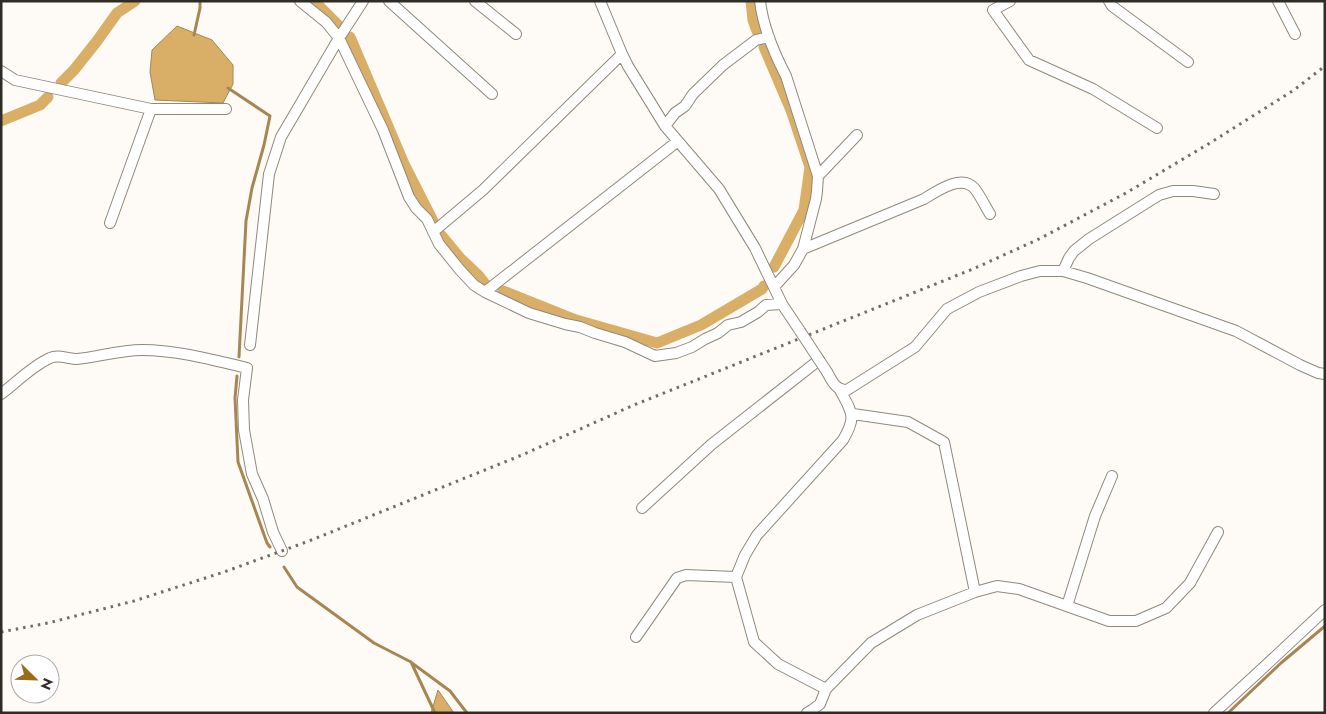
<svg xmlns="http://www.w3.org/2000/svg" width="1326" height="714" font-family="Jost,sans-serif">
<style>
.water{fill:#d9ae66;stroke:#a68753}
.lines{fill:none;stroke-linecap:round;stroke-linejoin:round}
.stream{stroke:#a68753;stroke-width:3}
.canal{stroke:#d9ae66;stroke-width:11}
.minor-casing{stroke:#90887d;stroke-width:12}
.minor{stroke:#fff;stroke-width:10}
.rail{stroke:#6f6d68;stroke-width:3;stroke-dasharray:2.5 5;stroke-linecap:butt}
.minor-bridge-casing{stroke:#90887d;stroke-width:12;stroke-linecap:butt}
.minor-bridge{stroke:#fff;stroke-width:10}
</style>
<rect width="100%" height="100%" fill="#fefbf6"/>
<path class="water" d="M177,26l35,14 21,25v19l-10,19 -68,-3 -5,-28 2,-22z
M438,690l16,23h-23z"/>
<g class="lines">
<path class="stream" d="M194,35l6,-27v-7
M228,88l42,28 -6,29 -12,43 -6,33 -7,136
M237,376l-2,22 3,64 29,81 3,4
M284,567l13,20 77,56 37,19 24,51
M412,663l38,28 17,22
M1228,713l53,-50 44,-37"/>
<path class="canal" d="M314,1l24,24
M751,1l2,19 4,11
M350,37l54,127 30,59
M764,47l27,63 19,57 -6,43 -30,57
M61,83l13,-13 23,-29 20,-28 18,-12
M1,121l39,-16 8,-8
M441,235l19,23 18,17 7,9
M503,291l73,29 81,23 44,-18 61,-36 2,-3"/>
<defs>
<path id="minor" d="M300,1l26,21 13,16 44,92 26,67 7,11 11,11 12,25 21,26 14,15 11,7 44,21 36,11 15,3 15,6 30,9 30,14 21,-3 16,-6 13,-8 13,-6 10,-8 13,-3 17,-10 8,-7 16,-1
M389,1l103,93
M475,1l41,33
M600,1l22,53 6,12 37,60 54,63 36,59 27,56 18,27
M760,1c3,26 14,52 26,75l32,100 -1,15 -1,8 -13,50 -9,16 -20,22
M1010,1l-17,9 36,50 64,29 64,39
M1109,1l3,5 76,56
M1278,1l17,33
M1,71l14,9 136,29h75
M665,126l10,-13 10,-7 8,-12 30,-29 33,-25 13,-3
M818,176l39,-41
M110,223l41,-114
M433,232l50,-42 139,-136
M803,249l121,-50c13,-8 38,-26 51,-10 6,8 10,17 15,25
M1063,271l6,-13 5,-7 15,-12 70,-44 14,-4h20l21,3
M485,292l193,-151
M250,345l19,-171 12,-37 58,-99 24,-37
M827,372c5,9 9,19 20,18l68,-43 32,-38 32,-17 42,-16 19,-5h23l24,7 149,53 64,34 18,8 7,1
M1,394c16,-12 31,-28 49,-36 8,-4 19,1 27,1 21,-2 43,-9 65,-9 35,0 71,10 105,18l-4,32 1,30 8,44 11,25 10,33 9,19
M853,414l55,8 36,20 31,150
M642,508l70,-64 107,-84
M1067,606l28,-90 17,-40
M636,637l41,-59 9,-3 50,2
M826,689l-48,-25 -24,-22 -18,-65 9,-22 12,-20 86,-95c14,-24 9,-27 -3,-50
M807,713l5,-3 8,-6 6,-15 45,-46 46,-28 58,-23 22,-6 22,3 90,32h27l30,-13 24,-25 28,-51
M1214,713l50,-46 61,-57"/>
</defs>
<use href="#minor" class="minor-casing"/>
<use href="#minor" class="minor"/>
<path class="rail" d="M1,632l47,-9 86,-22 90,-29 85,-31 213,-86 112,-50 339,-136 66,-30 87,-46 84,-50 84,-53 31,-24"/>
<defs>
<path id="minor-bridge" d="M800,331l27,41"/>
</defs>
<use href="#minor-bridge" class="minor-bridge-casing"/>
<use href="#minor-bridge" class="minor-bridge"/>
</g>
<rect width="1326" height="714" fill="none" stroke="#2e2c27" stroke-width="5"/>
<g transform="translate(35 679) rotate(113)"><circle r="24" fill="#ffffff" stroke="#ababa9"/>
<path d="M0-4L9 19L0 12L-9 19Z" fill="#976d1a"/>
<text y="-8" font-size="14" font-weight="bold" text-anchor="middle" fill="#2e2c27">N</text>
</g>
</svg>
